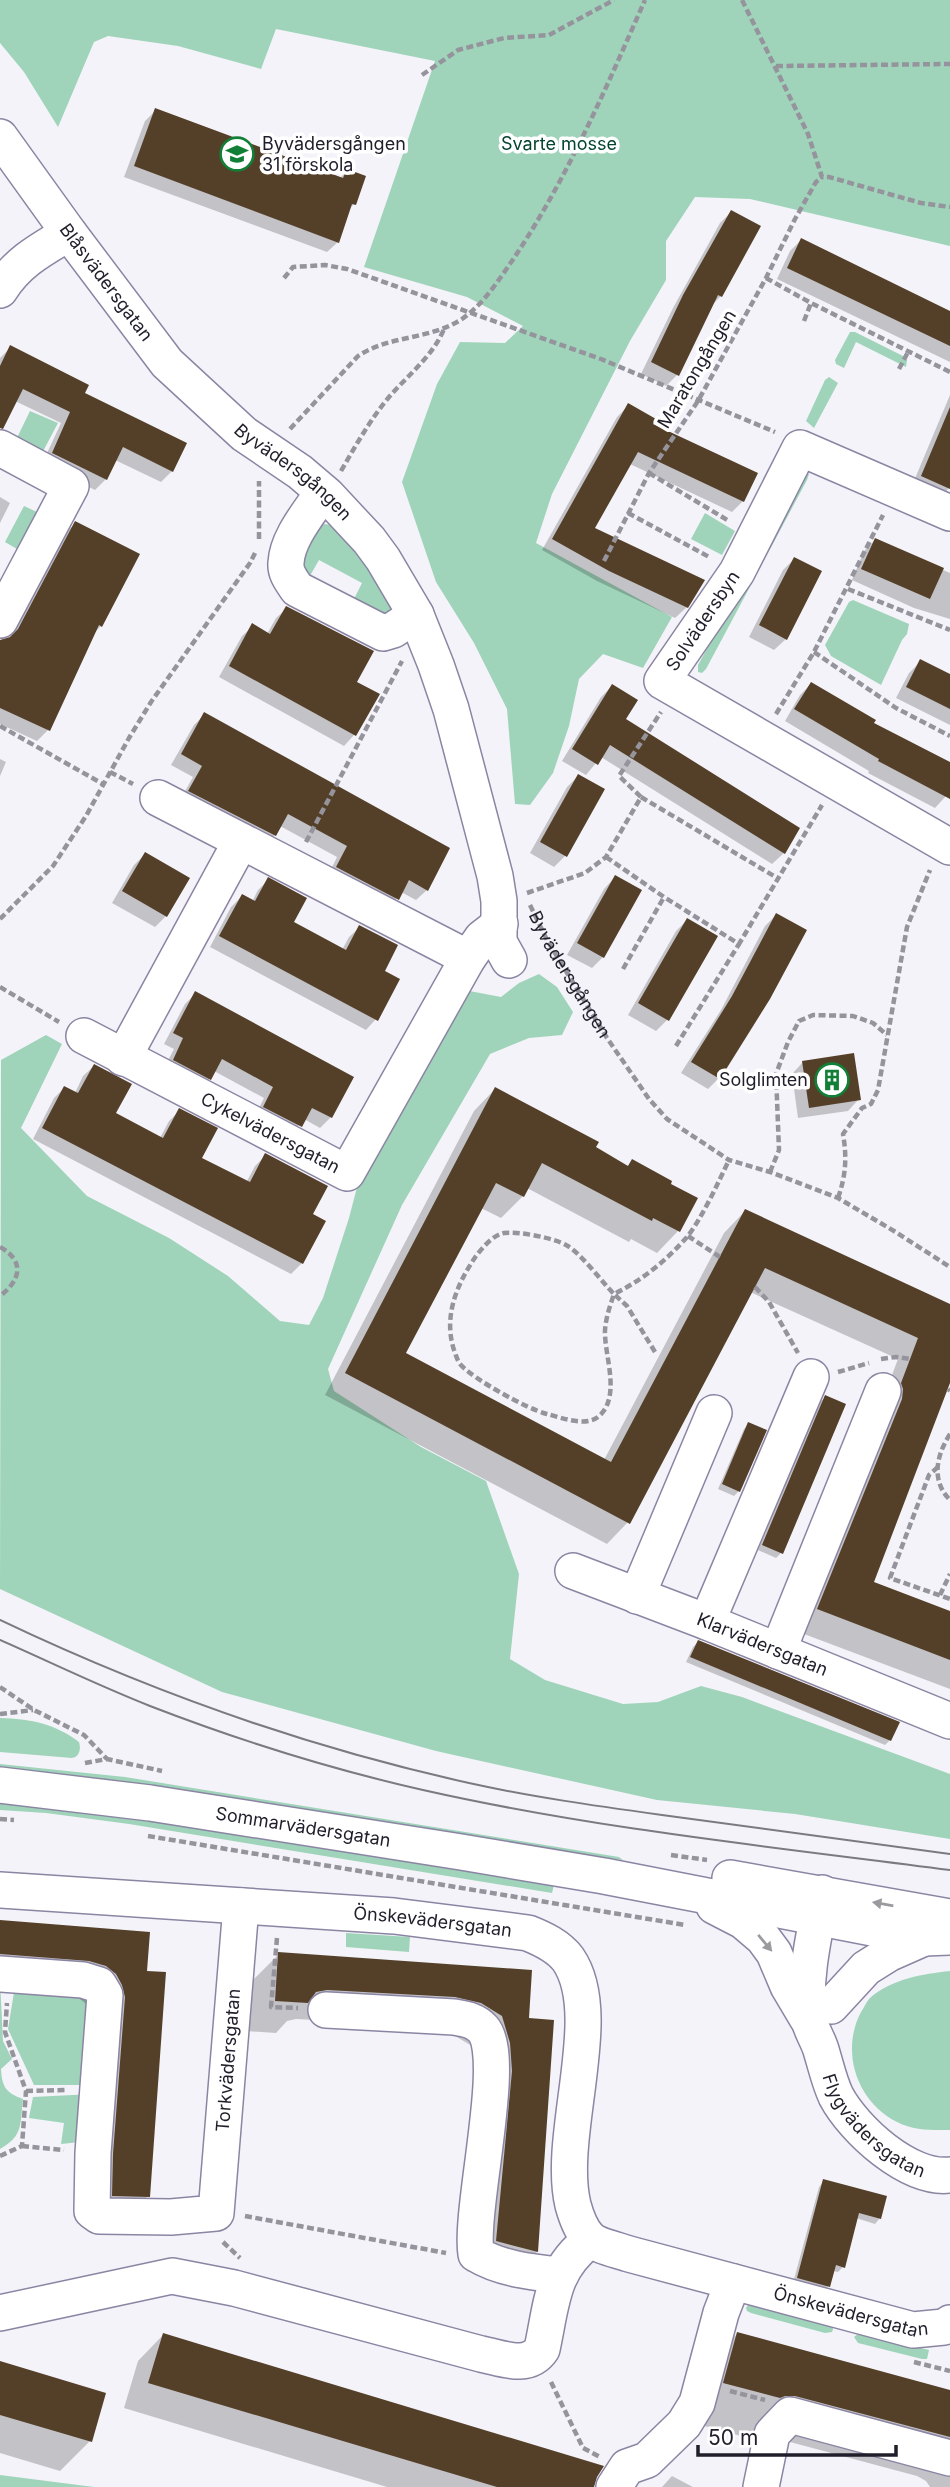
<svg xmlns="http://www.w3.org/2000/svg" width="950" height="2487" font-family="Inter,sans-serif">
<style>
.green{fill:#9fd4ba}
.shadow{fill:#0003}
.building{fill:#544029}
.lines{fill:none;stroke-linecap:round;stroke-linejoin:round}
.minor-casing{stroke:#8b85a3;stroke-width:38}
.path{stroke:#95939c;stroke-width:4.5;stroke-dasharray:7 3.5;stroke-linecap:butt}
.minor{stroke:#fff;stroke-width:35}
.tram{stroke:#7b7a83;stroke-width:2}
.oneway{fill:#9b9a9f}
.labels{text-anchor:middle;stroke-width:7;stroke-linejoin:round;paint-order:stroke}
.poi-label{font-size:18px;fill:#201e2a;stroke:#fff;text-anchor:start}
.park-label{font-size:18px;fill:#05442f;stroke:#fff}
.street-label{font-size:18px;fill:#201e2a;stroke:#fff}
</style>
<rect width="100%" height="100%" fill="#f4f3f9"/>
<path class="green" d="M0,0h950v246l-200,-47 -55,-2 -29,44v39l-36,61 -78,153 -16,49 136,74 -29,51 -40,-14 -24,25 -10,47 -16,47 -23,32 -15,-1 -8,-95 -33,-66 -38,-61 -34,-100 35,-98 23,-42 45,1 18,-17 -56,-29 -103,-30 71,-206 -159,-32 -15,40 -83,-23 -70,-10 -14,6 -36,85 -34,-55 -24,-29z
M850,332h5l48,24 4,4 -1,7 -50,-25 -12,26 -8,-4 -1,-4z
M829,377l9,6 -24,45 -8,-7 19,-41z
M30,411l28,12 -18,34 -26,-13z
M806,471l3,3 -2,6 -101,189 -4,4 -4,-1v-7l104,-191z
M24,506l24,11 -19,39 -24,-14z
M705,513l30,18 -13,24 -31,-16z
M325,524c29,4 56,59 68,83l-7,9 -35,-11 11,-22 -43,-23 -12,21 -5,-3 -2,-30 20,-23z
M853,600l56,24 -2,10 -5,6 -21,45 -50,-29 -6,-11 24,-43z
M539,974l18,13 16,25 -11,23 -33,3 -39,16 -88,151 -74,164 6,22 87,56 65,34 33,93 -9,85 35,21 78,24 35,-2 43,-16 41,11 208,77v65l-155,-25 -138,-14 -221,-49 -214,-59 -222,-103 1,-529 45,-25 16,9 -41,84 66,68 82,42 59,38 52,45 29,4 14,-27 26,-80 12,-46 98,-183 42,8 18,-14z
M0,1718c30,1 54,5 79,24 2,6 1,15 -7,16l-72,-6z
M0,1764l125,13 494,80 4,3 -623,-90z
M0,1801l71,6 483,78 -2,8 -423,-69 -83,-11 -46,-3z
M346,1933l64,4 -1,15 -63,-5z
M950,1971v159c-18,0 -36,1 -53,-8 -40,-20 -57,-70 -36,-110 3,-4 5,-10 9,-14 21,-19 53,-24 80,-27z
M0,1980l3,61 9,18 -11,10c1,18 5,24 22,30 -3,24 1,37 -23,50z
M16,1980l72,12 5,93h-59l-26,-56z
M93,2094l-13,48 -19,2 3,-21 -35,-5 4,-21z
M750,2302l82,21 1,6 -1,3 -7,1 -74,-20 -4,-2 -1,-3z
M859,2333l70,17 -2,9h-5l-64,-16 -4,-6z
M0,2475l94,12h-94z"/>
<path class="shadow" d="M155,111l184,68 8,-8 7,33 -5,5 -11,33 -11,10 -203,-75 21,-56z
M731,212l-10,84 -11,11 -33,68 -11,11 -25,-12 32,-66 47,-85z
M801,240l149,73v49l-173,-83 13,-28z
M11,347l161,124 -11,11 -46,-22 -9,19 -11,11 -53,-26 19,-41 -46,-22 -15,24v-67z
M950,395v92l-12,13 -27,-12z
M628,406l115,95 -11,11 -102,-48 -37,65 94,78 -12,11 -78,-37 -55,-31 75,-133z
M0,497l10,6 -10,20z
M76,523l25,103 -9,9 -44,95 -11,11 -37,-17v-83l9,-2 55,-105z
M875,540l75,33v46l-36,-11 -62,-28 12,-29z
M794,559l-8,80 -12,11 -25,-13 34,-67z
M287,608l68,75 22,12 -23,40 -10,11 -125,-69 23,-41 11,-10 14,8 9,-16z
M920,662l30,14v49l-54,-27 13,-25z
M811,684l61,39 78,41v25l-4,7 -11,12 -67,-35 1,-2 -84,-50 15,-26z
M612,686l12,34 160,133 -12,11 -171,-107 -15,18 -24,-14 39,-64z
M205,714l222,176 -11,10 -15,-8 -14,17 -60,-31 10,-21 -57,-31 -5,9 -11,11 -85,-44 14,-25 -22,-12 23,-40z
M0,759l6,3 -6,14z
M578,776l25,14 -38,66 -11,11 -24,-14 37,-66z
M145,854l42,25 -21,37 -11,11 -43,-24 22,-38z
M615,877l-12,80 -11,11 -25,-13 37,-66z
M268,880l24,43 50,27 7,-13 11,-10 23,45 -7,47 -10,11 -156,-83 21,-40 11,-11 10,6 6,-12z
M776,915l-57,163 -11,11 -27,-16 40,-63 44,-84z
M687,920l-20,100 -11,11 -28,-16 48,-84z
M196,993l156,84 -21,40 -11,11 -16,-9 -14,17 -36,-18 10,-20 -50,-27 -4,8 -11,10 -36,-19 11,-21 -10,-5 21,-40z
M803,1062l56,37 -11,12 -50,7 -6,-44z
M94,1066l20,48 46,24 9,-17 11,-11 20,49 46,24 9,-17 11,-11 44,60 -8,48 -11,11 -258,-135 21,-41 10,-10 11,5 8,-17z
M495,1089l131,78 6,-5 63,37 -17,32 -21,22 -26,-14 -2,3 -102,-54 -4,8 -22,22 -20,-10 -78,146 201,106 120,-227 21,-22 205,95v73l-78,204 78,30v76l-154,-58 102,-272 -148,-67 -122,230 -21,22 -282,-149 149,-284z
M826,1397l-45,156 -5,5 -18,-8 62,-148z
M749,1424l-10,67 -5,5 -16,-7 26,-60z
M698,1642l192,98 -5,5 -199,-83 7,-15z
M0,1921l145,52 3,223 -30,30 -35,-1 10,-210 -7,-11 -11,-9 -75,-9z
M279,1954l251,17 -3,49 10,232 -30,29 -40,-10 15,-169 -10,-56 -22,-13 -26,-7 -128,-7 -9,2 -11,12 -30,-2 3,-47z
M824,2181l56,37 -5,6 -19,-6 -13,49 -5,5 -5,-1 -5,15 -5,5 -30,-8 26,-96z
M737,2334l213,58v95h-20l-4,-6 -9,-5 -161,-43h-10l-5,3 -55,-15 13,-49z
M163,2335l429,152h-205l-263,-79 14,-47z
M0,2363l90,78 -30,30 -60,-18z
M672,2476l21,11h-31z"/>
<path class="building" d="M155,108l188,70 4,-9 19,7 -10,29 -4,-1 -13,39 -205,-77z
M731,210l30,16 -39,71 -4,-2 -39,81 -28,-14 32,-67z
M801,238l149,73v35l-163,-78z
M10,345l79,40 -4,8 102,50 -14,29 -50,-25 -16,33 -55,-27 18,-41 -47,-23 -20,40 -3,-1v-62z
M628,403l28,16 -3,5 105,49 -14,29 -106,-50 -43,76 110,52 -17,28 -79,-37 -57,-32z
M950,407v82l-29,-13z
M75,521l65,33 -38,73 -3,-2 -49,106 -50,-23v-68l10,-3 8,-8z
M875,538l69,30 -14,31 -69,-30z
M794,557l28,14 -35,69 -28,-15z
M286,606l88,45 -17,31 23,12 -24,42 -127,-70 23,-43 18,11z
M920,659l30,15v35l-44,-22z
M811,682l65,38 -2,3 76,39v37l-72,-38 1,-2 -85,-50z
M612,684l26,16 -12,19 174,109 -15,26 -175,-109 -12,20 -26,-16z
M204,712l246,136 -22,43 -19,-11 -10,20 -63,-33 11,-21 -59,-32 -12,22 -88,-45 14,-25 -21,-12z
M578,774l27,15 -38,68 -27,-15z
M145,852l45,26 -23,39 -45,-26z
M615,875l27,15 -38,68 -27,-15z
M268,877l39,21 -13,24 52,28 13,-25 39,20 -13,26 15,8 -22,42 -159,-85 23,-42 13,7z
M776,913l31,17 -37,69 -50,80 -29,-17 41,-66z
M687,918l31,18 -49,85 -31,-18z
M195,991l159,86 -22,41 -20,-10 -10,19 -39,-20 10,-20 -51,-28 -11,21 -38,-20 10,-22 -10,-5z
M854,1053l7,47 -52,8 -7,-47z
M94,1064l38,20 -16,29 47,25 16,-30 39,20 -16,30 48,24 15,-29 63,33 -15,28 13,7 -23,43 -261,-136 22,-42 14,7z
M495,1087l104,55 -3,5 32,19 4,-7 40,22 -1,3 27,14 -18,34 -27,-14 -1,3 -110,-58 -18,34 -28,-14 -90,170 205,109 134,-253 205,95v79l-76,199 76,29v49l-133,-51 85,-210 1,-10 -2,-6 17,-45 -153,-70 -135,256 -285,-151z
M825,1395l21,9 -63,150 -21,-9z
M748,1422l19,8 -27,62 -18,-8z
M698,1640l202,82 -9,19 -201,-84z
M0,1920l150,12 -3,39 19,1 -16,225 -38,-1 1,-42 12,-157 -3,-12 -6,-11 -10,-8 -17,-5 -89,-7z
M278,1952l254,18 -3,48 25,2 -16,232 -42,-11 16,-170 -2,-28 -8,-27 -21,-13 -26,-6 -128,-7 -11,2 -8,11 -33,-2z
M823,2179l64,17 -6,23 -22,-6 -14,55 -9,-3 -6,22 -33,-9z
M737,2332l213,58v47l-155,-41h-10l-5,2 -57,-15z
M163,2333l36,11 405,122 -7,11 -3,10h-97l-349,-104z
M0,2361l106,32 -14,49 -92,-27z"/>
<g class="lines">
<defs>
<g id="minor">
<path id="s2" d="M0,137l69,96 98,130 77,71 56,38 27,23 42,45 14,19 33,56 20,50 15,44 44,167 4,25v41l10,18"/>
<path d="M0,290c17,-28 42,-41 69,-57"/>
<path d="M0,448l71,38 -71,134"/>
<path d="M323,492c-13,20 -36,46 -37,71 -1,10 6,18 11,26l86,44 10,-3 23,-15"/>
<path d="M950,513l-150,-65 -63,124 -75,109 288,166"/>
<path d="M158,798l310,160"/>
<path id="s3" d="M84,1036l263,137 121,-215 14,-20 18,-14"/>
<path d="M123,1058l118,-217"/>
<path id="s4" d="M573,1571l134,51 243,99"/>
<path d="M637,1596l77,-183"/>
<path d="M707,1622l104,-245"/>
<path d="M778,1651l105,-260"/>
<path id="s5" d="M0,1785l150,18 311,49 143,24 320,62 26,-1"/>
<path d="M730,1878l220,39"/>
<path id="s6" d="M0,1890l394,26 134,17c15,6 30,13 40,26 39,56 -12,176 5,246 3,11 8,25 16,33 8,8 29,12 40,16l284,76 31,-3 6,-4"/>
<path id="s7" d="M822,1893c-7,39 -18,82 -14,122 1,12 10,24 13,35 5,16 8,31 15,46 18,34 73,84 114,79"/>
<path d="M714,1906l29,15 20,17 11,15 14,33 19,32"/>
<path id="s8" d="M0,1974l83,6 16,5 6,10 -12,158 -1,58 7,5 72,1 45,-4 25,-307"/>
<path d="M831,2006l35,-38 24,-15 34,-15"/>
<path d="M326,2010l128,7c11,2 21,3 29,12 25,29 -14,180 -7,225 25,15 55,18 83,21"/>
<path d="M0,2313l172,-37 62,12 247,66c21,4 47,16 61,-5 10,-46 9,-79 48,-109"/>
<path d="M614,2487l13,-20 20,-7 37,-36 13,-21 24,-90 12,-31"/>
<path d="M761,2487l11,-53 18,-19 160,43"/>
</g>
</defs>
<use href="#minor" class="minor-casing"/>
<g class="path">
<path d="M742,0l66,134 14,43h7l92,26 29,4"/>
<path d="M776,66l174,-2"/>
<path d="M422,75l36,-25 46,-12 45,-3 65,-35"/>
<path d="M284,278l9,-11 32,-2 22,4 254,90 174,73"/>
<path d="M766,278l45,25 139,69"/>
<path d="M804,321l7,-18"/>
<path d="M899,369l9,-17"/>
<path d="M290,429l68,-73c31,-21 72,-16 104,-37 22,-15 38,-41 52,-61 54,-81 92,-170 131,-258"/>
<path d="M341,471c15,-26 29,-51 48,-74 19,-22 44,-41 55,-68"/>
<path d="M649,473l80,48"/>
<path d="M628,513l83,45"/>
<path d="M259,539v-58"/>
<path d="M604,561l45,-88 49,-72 68,-123 29,-59 21,-37 6,-5"/>
<path d="M848,589l102,41"/>
<path d="M814,652l82,56 54,28"/>
<path d="M776,714l38,-62 69,-137"/>
<path d="M0,726l103,58"/>
<path d="M110,772l23,12"/>
<path d="M641,797l138,82"/>
<path d="M306,842l96,-181"/>
<path d="M606,857l58,40 75,47 83,-139"/>
<path d="M527,893l58,-20 21,-16 35,-60 -22,-21 42,-64"/>
<path id="s1" d="M530,905l17,35 60,98 42,61 18,20 62,41 41,12 68,26 56,33 56,36"/>
<path d="M0,919l53,-53 33,-50 43,-78 22,-36 99,-139 6,-12"/>
<path d="M623,969l41,-72"/>
<path d="M0,987l59,35"/>
<path d="M676,1046l63,-102"/>
<path d="M770,1172l9,-22 -3,-76 12,-32 11,-21 14,-6 40,1 20,7 14,12"/>
<path d="M838,1198c8,-23 9,-41 5,-64l19,-26 9,-4 7,-14 29,-163 23,-57"/>
<path d="M688,1236l32,21"/>
<path d="M0,1247c25,14 21,33 0,49"/>
<path d="M755,1287l14,15 29,51"/>
<path d="M655,1352l-28,-46 -13,-12c-4,12 -8,23 -9,36 -1,24 15,62 -3,83 -12,16 -39,5 -55,1 -20,-5 -74,-35 -87,-50 -3,-4 -4,-9 -6,-14 -11,-34 3,-66 22,-94 7,-9 17,-21 28,-23 14,-2 50,5 62,12 14,7 36,37 48,49 27,-13 53,-34 73,-57 15,-19 31,-54 42,-77"/>
<path d="M881,1359l15,-2 14,2"/>
<path d="M838,1372l31,-9"/>
<path d="M948,1389l2,2"/>
<path d="M950,1434c-14,22 -19,47 0,66"/>
<path d="M938,1467l-9,8 -39,103 60,21"/>
<path d="M940,1595l10,-21"/>
<path d="M0,1687l34,23 50,25 23,24"/>
<path d="M0,1714l33,-4"/>
<path d="M85,1763l22,-4 55,12"/>
<path d="M0,1819l14,1"/>
<path d="M148,1836l537,89"/>
<path d="M671,1855l36,5"/>
<path d="M277,1938l-6,69 27,1"/>
<path d="M26,2091l42,-1"/>
<path d="M22,2146l42,4"/>
<path d="M0,2156l22,-10 4,-55 -21,-59 2,-29"/>
<path d="M245,2216l201,37"/>
<path d="M223,2242l17,16"/>
<path d="M914,2362l36,9"/>
<path d="M551,2382l32,66 17,9"/>
<path d="M730,2391l35,9"/>
</g>
<use href="#minor" class="minor"/>
<path class="tram" d="M0,1620c151,72 306,127 469,163 63,14 128,23 193,32 96,13 192,26 288,39
M0,1640c50,22 99,46 150,66 88,34 180,63 273,84 173,39 351,57 527,80"/>
</g>
<defs><path id="oneway-solid" d="M-6-.8H1V-3.2L6.5 0L1 3.2V.8H-6Z" transform="scale(1.75)"/></defs>
<g class="oneway">
<use href="#oneway-solid" transform="translate(883 1904) rotate(-170)"/>
<use href="#oneway-solid" transform="translate(765 1943) rotate(50)"/>
</g>
<defs>
<symbol id="school-ring" viewBox="-11 -11 22 22"><circle r="9.5" fill="#fff" stroke="#118036" stroke-width="1.5"/><path d="M0-5L7-2L0 1L-7-2ZM-4 1L0 2.5L4 1V4Q0 6-4 4Z" fill="#118036"/></symbol>
<symbol id="building-ring" viewBox="-11 -11 22 22"><circle r="9.5" fill="#fff" stroke="#118036" stroke-width="1.5"/><path d="M-4-6H4V6H1V3H-1V6H-4ZM-2.5-4.3h1.7v1.8h-1.7ZM.8-4.3h1.7v1.8H.8ZM-2.5-1h1.7V.8h-1.7ZM.8-1h1.7V.8H.8Z" fill="#118036"/></symbol>
</defs>
<g fill-rule="evenodd">
<use href="#school-ring" x="218" y="135" width="38" height="38"/>
<use href="#building-ring" x="813" y="1061" width="38" height="38"/>
</g>
<g class="labels">
<g class="poi-label">
<text x="262" y="150">Byvädersgången<tspan x="262" dy="21">31 förskola</tspan></text>
<text x="808" y="1086" text-anchor="end">Solglimten</text>
</g>
<g class="park-label">
<text x="559" y="150">Svarte mosse</text>
</g>
<g class="street-label">
<text dy="6" stroke="none"><textPath href="#s2" startOffset="180">Blåsvädersgatan</textPath></text>
<text transform="translate(697 369) rotate(-59)" y="6">Maratongången</text>
<text dy="6" stroke="none"><textPath href="#s2" startOffset="448">Byvädersgången</textPath></text>
<text transform="translate(703 621) rotate(-56)" y="6">Solvädersbyn</text>
<text dy="6" stroke="none"><textPath href="#s1" startOffset="80">Byvädersgången</textPath></text>
<text dy="6" stroke="none"><textPath href="#s3" startOffset="210">Cykelvädersgatan</textPath></text>
<text dy="6" stroke="none"><textPath href="#s4" startOffset="203">Klarvädersgatan</textPath></text>
<text dy="6" stroke="none"><textPath href="#s5" startOffset="306">Sommarvädersgatan</textPath></text>
<text dy="6" stroke="none"><textPath href="#s6" startOffset="434">Önskevädersgatan</textPath></text>
<text dy="6" stroke="none"><textPath href="#s8" startOffset="607">Torkvädersgatan</textPath></text>
<text dy="6" stroke="none"><textPath href="#s7" startOffset="257">Flygvädersgatan</textPath></text>
<text dy="6" stroke="none"><textPath href="#s6" startOffset="1138">Önskevädersgatan</textPath></text>
</g>
</g>
<path d="M698 2445v10h198v-10" fill="none" stroke="#201e2a" stroke-width="3.5"/>
<text x="708" y="2445" font-size="21" fill="#201e2a" stroke="#ffffff" stroke-width="5" paint-order="stroke">50 m</text>
</svg>
